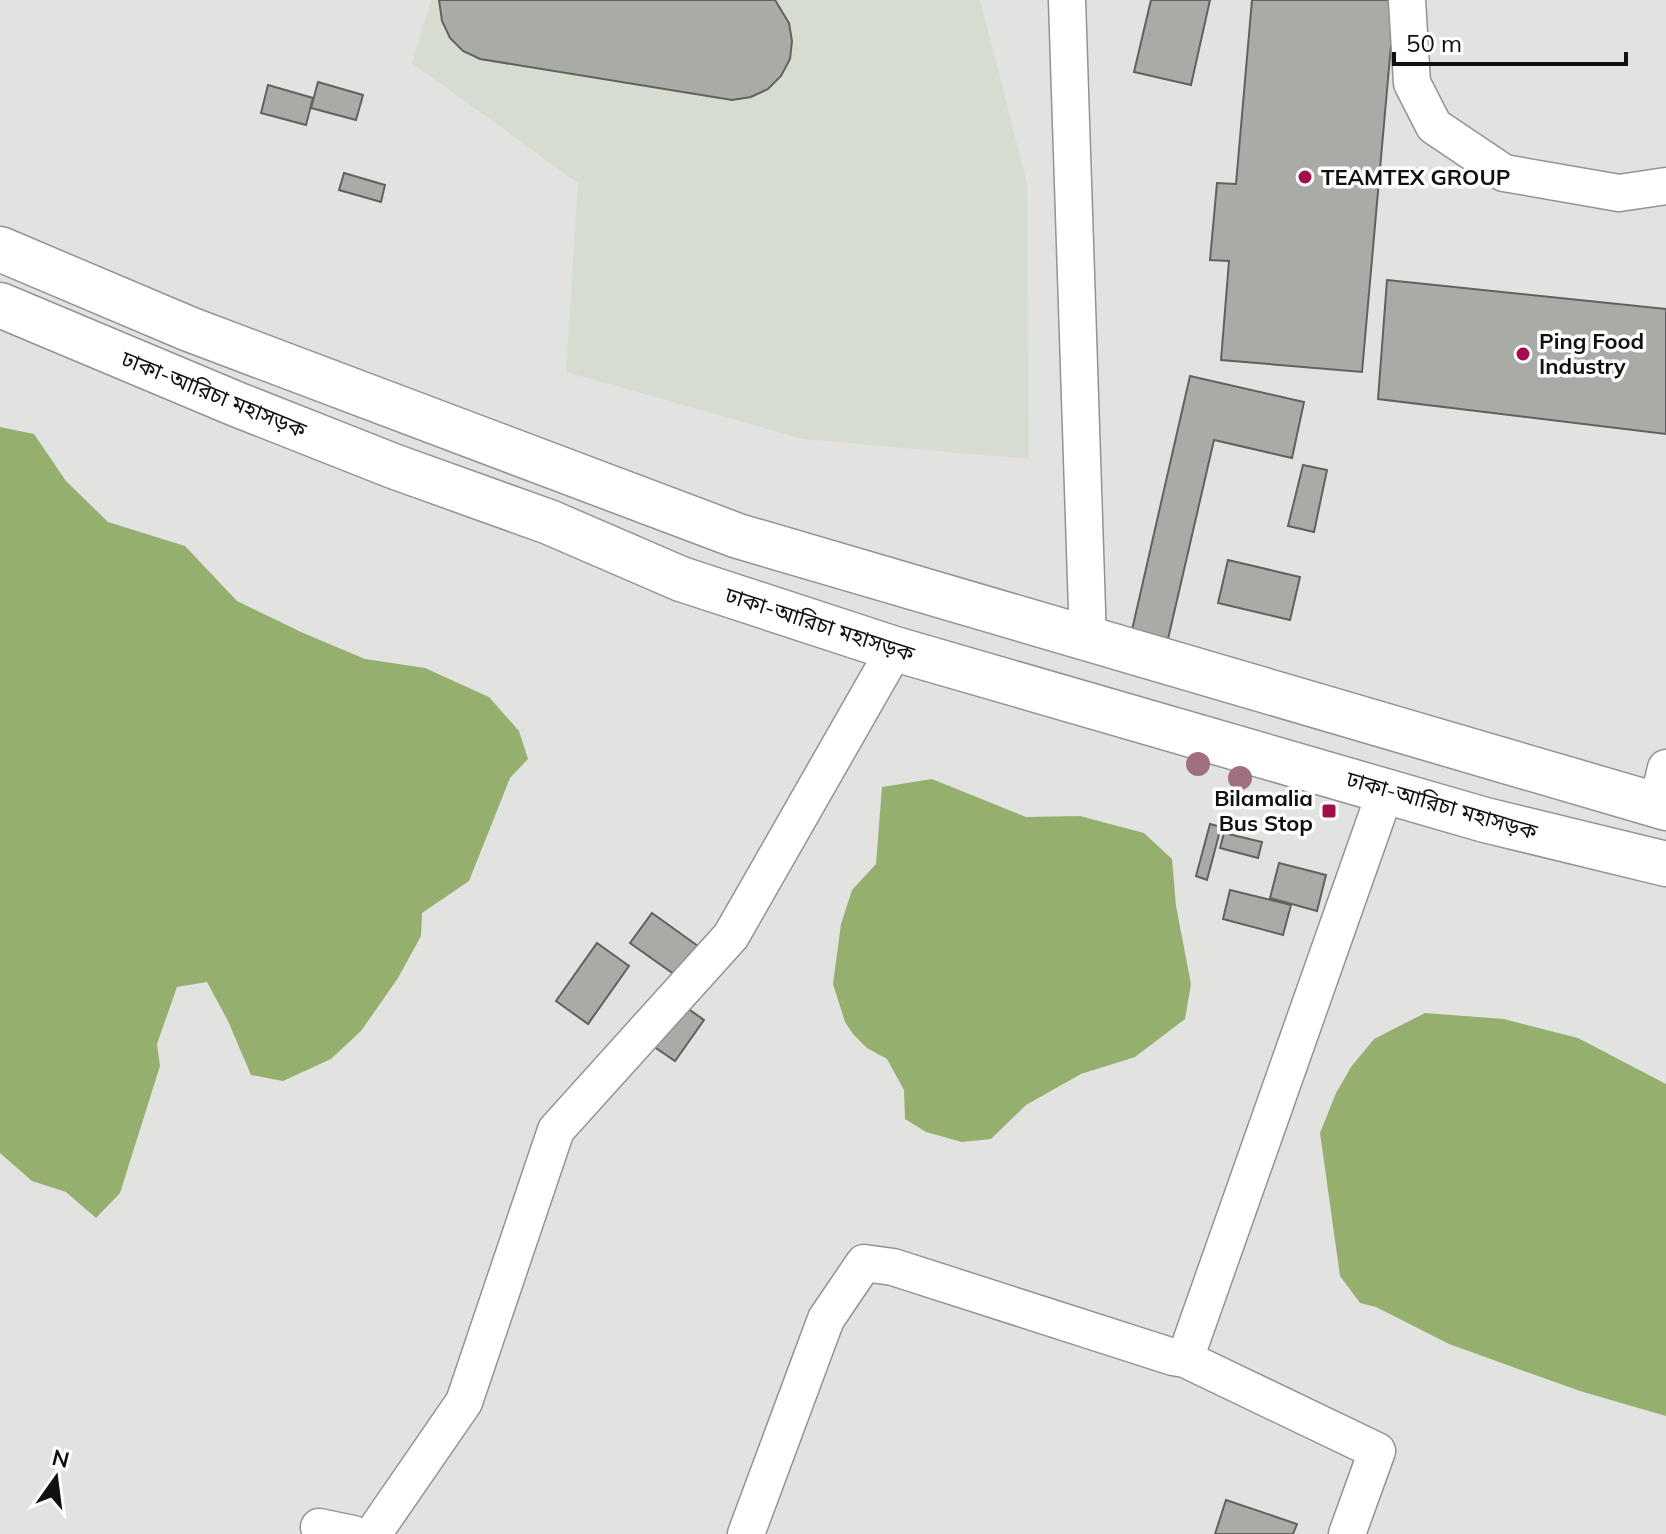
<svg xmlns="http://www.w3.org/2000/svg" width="1666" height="1534" font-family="Mulish,'Noto Sans Bengali',sans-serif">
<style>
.built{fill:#d7dcd1}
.water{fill:#95b06e}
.building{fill:#a9aba7;stroke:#61625f;stroke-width:2}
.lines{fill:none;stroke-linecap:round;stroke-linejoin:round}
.minor-casing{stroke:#929490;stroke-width:39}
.highway-casing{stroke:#929490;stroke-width:47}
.minor{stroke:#fff;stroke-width:36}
.highway{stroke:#fff;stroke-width:44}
.tree{fill:#a17080}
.poi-dot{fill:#a30d4b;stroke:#fff;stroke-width:3}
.labels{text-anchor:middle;stroke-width:7;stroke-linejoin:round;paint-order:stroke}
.poi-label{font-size:22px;font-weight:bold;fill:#101110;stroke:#fff;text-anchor:start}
.street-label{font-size:22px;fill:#101110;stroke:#fff}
</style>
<rect width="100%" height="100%" fill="#e2e3e0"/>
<path class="built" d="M431,0h549l47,183 2,276 -226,-20 -237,-67 12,-189 -166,-120z"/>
<path class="water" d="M0,427l34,7 32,47 42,41 77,24 52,55 64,31 64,27 60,9 64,29 30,34 9,28 -18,19 -41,103 -47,32 -1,23 -23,42 -37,53 -30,28 -48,22 -32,-6 -23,-54 -21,-39 -30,5 -20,57 3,22 -40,127 -24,25 -30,-26 -34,-11 -32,-28z
M932,779l94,38 54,-1 64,17 28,26 4,47 15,78 -6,35 -50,38 -54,17 -55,31 -35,34 -29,3 -36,-10 -21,-13 -1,-29 -17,-31 -20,-11 -14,-14 -8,-12 -12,-38 8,-60 11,-34 24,-26 6,-77z
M1425,1013l79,6 74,19 88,46v332l-86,-25 -131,-47 -73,-37 -16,-4 -20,-27 -20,-143 16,-40 15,-26 23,-28z"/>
<path class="building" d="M439,0h336l14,23 3,18 -2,18 -9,17 -13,13 -17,8 -19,3 -252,-41 -17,-8 -13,-13 -8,-17z
M1151,0h59l-19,85 -57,-13z
M1252,0h143l-33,372 -141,-12 8,-99 -19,-1 7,-77 19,1z
M318,82l45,13 -7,25 -45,-12z
M268,85l45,13 -7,27 -45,-12z
M344,173l41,12 -4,17 -42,-12z
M1387,280l279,29v125l-288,-35z
M1190,376l114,26 -12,56 -78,-18 -46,199 -36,-9z
M1303,465l24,5 -13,62 -26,-6z
M1228,560l72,17 -10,43 -72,-17z
M1210,824l11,3 -14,53 -11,-4z
M1224,833l38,9 -4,16 -38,-10z
M1279,863l47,12 -9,36 -47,-13z
M1230,890l61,15 -8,30 -60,-16z
M652,913l64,46 -21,30 -65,-46z
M597,943l32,23 -41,58 -32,-23z
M666,993l38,27 -29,41 -38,-26z
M1226,1500l71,24 -4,10h-78z"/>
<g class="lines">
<defs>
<path id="minor" d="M1067,0l21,641
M1407,0l5,83 22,43 70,47 115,20 47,-7
M1657,806l9,-38
M1185,1359l201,-569
M319,1527l34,7
M373,1534l91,-132 92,-272 175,-194 164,-287
M746,1534l80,-215 38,-56 29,4 280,90 12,2 192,92 -30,83"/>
<path id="highway" d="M0,249l189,80 549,207 928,272
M0,305l236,99 157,62 156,56 132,57 214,70 590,171 181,44"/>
</defs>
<use href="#minor" class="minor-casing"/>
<use href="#highway" class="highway-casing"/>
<use href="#minor" class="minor"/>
<use href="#highway" class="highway"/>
</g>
<g class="tree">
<circle cx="1198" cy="764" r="12"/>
<circle cx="1240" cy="778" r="12"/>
</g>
<g class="poi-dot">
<circle cx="1305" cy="177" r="8"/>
<circle cx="1523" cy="354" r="8"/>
<rect x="1321" y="803" width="16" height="16" rx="4"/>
</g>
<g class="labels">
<g class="poi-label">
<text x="1321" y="185">TEAMTEX GROUP</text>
<text x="1539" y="349">Ping Food<tspan x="1539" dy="25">Industry</tspan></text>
<text x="1313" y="806" text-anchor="end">Bilamalia<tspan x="1313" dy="25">Bus Stop</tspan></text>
</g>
<g class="street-label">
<text transform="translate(214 394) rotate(22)" y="8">ঢাকা-আরিচা মহাসড়ক</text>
<text transform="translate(820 624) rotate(18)" y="8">ঢাকা-আরিচা মহাসড়ক</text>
<text transform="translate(1442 805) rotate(16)" y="8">ঢাকা-আরিচা মহাসড়ক</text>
</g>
</g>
<g transform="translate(56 1478) rotate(14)" stroke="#ffffff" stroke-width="6" paint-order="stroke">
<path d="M0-6L14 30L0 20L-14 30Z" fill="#101110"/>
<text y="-12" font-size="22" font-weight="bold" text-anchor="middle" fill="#101110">N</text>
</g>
<path d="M1394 52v12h232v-12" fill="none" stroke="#101110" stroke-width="4"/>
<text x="1406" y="52" font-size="24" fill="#101110" stroke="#ffffff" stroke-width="6" paint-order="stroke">50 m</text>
</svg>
